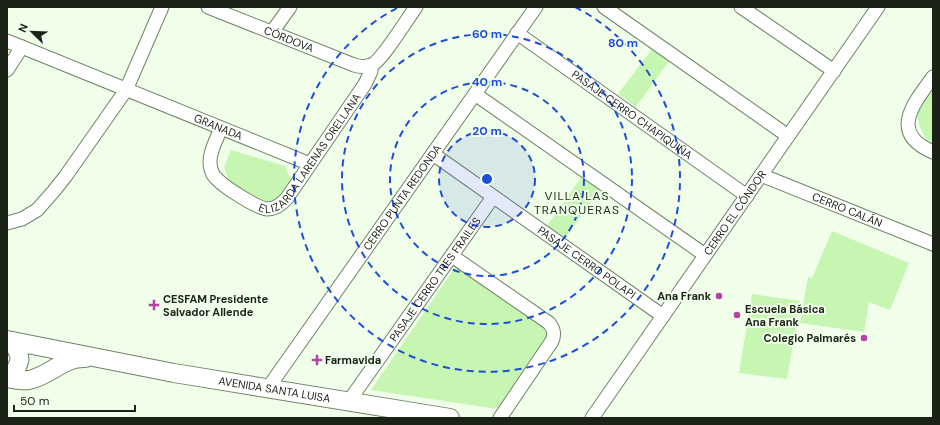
<svg xmlns="http://www.w3.org/2000/svg" width="940" height="425" font-family="'DM Sans',sans-serif">
<style>
.green{fill:#c7f6b2}
.lines{fill:none;stroke-linecap:round;stroke-linejoin:round}
.minor-casing{stroke:#6f8466;stroke-width:15}
.secondary-casing{stroke:#6f8466;stroke-width:20}
.minor{stroke:#fff;stroke-width:13}
.secondary{stroke:#fff;stroke-width:18}
.ring{fill:none;stroke:#1d4ed8;stroke-width:2;stroke-dasharray:7 5}
.poi-dot{fill:#b344a2;stroke:#f0feea;stroke-width:1.5}
.labels{text-anchor:middle;stroke-width:4;stroke-linejoin:round;paint-order:stroke}
.street-label{font-size:11px;fill:#1b2317;stroke:#f0feea}
.poi-label{font-size:11px;font-weight:bold;fill:#1b2317;stroke:#f0feea;text-anchor:start}
.neighbourhood-label{font-size:12px;letter-spacing:1px;fill:#1e2f15;stroke:#f0feea}
.centre{fill:#1d4ed8;stroke:#f0feea;stroke-width:2}
.ring-label{font-size:12px;text-anchor:middle;font-weight:bold;fill:#1d4ed8;stroke:#f0feea;stroke-width:4;stroke-linejoin:round;paint-order:stroke}
</style>
<rect width="100%" height="100%" fill="#f0feea"/>
<path class="green" d="M652,49l17,12 -33,46 -18,-13z
M933,91v53l-6,-3c-14,-28 -13,-26 6,-50z
M231,150l54,16 6,15 -17,21 -11,2 -35,-25 -4,-12z
M583,175l18,13 -37,52 -18,-13z
M832,231l77,32 -19,47 -21,-8 -5,30 -64,-9 8,-46 4,1z
M456,266l87,59 6,9 -6,12 -45,63 -127,-19z
M752,294l48,7 -13,78 -48,-6z"/>
<g class="lines">
<defs>
<g id="minor">
<path id="s1" d="M208,7l146,58c6,2 12,2 18,0 10,-5 36,-47 44,-58"/>
<path d="M604,7l184,129"/>
<path d="M741,7l93,64"/>
<path d="M272,32l18,-25"/>
<path id="s2" d="M517,33l230,163"/>
<path id="s3" d="M7,41l303,123"/>
<path d="M7,70l15,-23"/>
<path d="M933,77c-19,26 -45,56 0,75"/>
<path d="M475,94l230,161"/>
<path id="s4" d="M221,128c-5,13 -14,28 -10,41 1,4 3,8 6,10 7,8 40,29 50,30 8,0 15,-5 20,-11l78,-114 6,-13v-6"/>
<path id="s5" d="M433,154l230,162"/>
<path id="s6" d="M761,175l172,69"/>
<path d="M7,223l15,-4 15,-9 16,-18 12,-15 61,-87 36,-83"/>
<path d="M452,256l97,67c5,6 6,11 3,18l-52,77"/>
<path id="s7" d="M268,388l268,-381"/>
<path id="s8" d="M349,401l144,-204"/>
<path id="s9" d="M592,418l286,-411"/>
</g>
<g id="secondary">
<path id="s10" d="M7,340l167,33 276,45"/>
<path d="M7,378c7,1 15,3 22,2 21,-4 34,-23 56,-22"/>
<path d="M9,378c13,-15 14,-22 2,-37"/>
</g>
</defs>
<use href="#minor" class="minor-casing"/>
<use href="#secondary" class="secondary-casing"/>
<use href="#minor" class="minor"/>
<use href="#secondary" class="secondary"/>
</g>
<circle cx="487" cy="179" r="48" fill="#1d4ed8" fill-opacity=".12"/>
<g class="ring">
<circle cx="487" cy="179" r="48"/>
<circle cx="487" cy="179" r="97"/>
<circle cx="487" cy="179" r="145"/>
<path d="M575 7A193 193 0 1 1 399 7"/>
</g>
<g class="poi-dot">
<circle cx="719" cy="296" r="4"/>
<path d="M152 299h4v4h4v4h-4v4h-4v-4h-4v-4h4z"/>
<circle cx="737" cy="315" r="4"/>
<circle cx="864" cy="338" r="4"/>
<path d="M315 354h4v4h4v4h-4v4h-4v-4h-4v-4h4z"/>
</g>
<g class="labels">
<g class="street-label">
<text dy="4" stroke="none"><textPath href="#s1" startOffset="87">CÓRDOVA</textPath></text>
<text dy="4" stroke="none"><textPath href="#s2" startOffset="141">PASAJE CERRO CHAPIQUIÑA</textPath></text>
<text dy="4" stroke="none"><textPath href="#s3" startOffset="228">GRANADA</textPath></text>
<text dy="4" stroke="none"><textPath href="#s4" startOffset="184">ELIZARDA LARENAS ORELLANA</textPath></text>
<text dy="4" stroke="none"><textPath href="#s7" startOffset="233">CERRO PUNTA REDONDA</textPath></text>
<text dy="4" stroke="none"><textPath href="#s6" startOffset="93">CERRO CALÁN</textPath></text>
<text dy="4" stroke="none"><textPath href="#s9" startOffset="250">CERRO EL CÓNDOR</textPath></text>
<text dy="4" stroke="none"><textPath href="#s5" startOffset="188">PASAJE CERRO POLAPI</textPath></text>
<text dy="4" stroke="none"><textPath href="#s8" startOffset="149">PASAJE CERRO TRES FRAILES</textPath></text>
<text dy="4" stroke="none"><textPath href="#s10" startOffset="272">AVENIDA SANTA LUISA</textPath></text>
</g>
<g class="poi-label">
<text x="711" y="300" text-anchor="end">Ana Frank</text>
<text x="163" y="303">CESFAM Presidente<tspan x="163" dy="13">Salvador Allende</tspan></text>
<text x="745" y="313">Escuela Básica<tspan x="745" dy="13">Ana Frank</tspan></text>
<text x="856" y="342" text-anchor="end">Colegio Palmarés</text>
<text x="325" y="364">Farmavida</text>
</g>
<g class="neighbourhood-label">
<text x="577" y="200">VILLA LAS<tspan x="577" dy="14">TRANQUERAS</tspan></text>
</g>
</g>
<circle cx="487" cy="179" r="6" class="centre"/>
<g class="ring-label">
<text x="487" y="38">60 m</text>
<text x="623" y="47">80 m</text>
<text x="487" y="86">40 m</text>
<text x="487" y="135">20 m</text>
</g>
<rect width="940" height="425" fill="none" stroke="#1b2317" stroke-width="16"/>
<g transform="translate(32 32) rotate(293)" stroke="#f0feea" stroke-width="3" paint-order="stroke">
<path d="M0-3L7 15L0 10L-7 15Z" fill="#1b2317"/>
<text y="-6" font-size="11" font-weight="bold" text-anchor="middle" fill="#1b2317">N</text>
</g>
<path d="M14 405v6h121v-6" fill="none" stroke="#1b2317" stroke-width="2"/>
<text x="20" y="405" font-size="12" fill="#1b2317" stroke="#f0feea" stroke-width="3" paint-order="stroke">50 m</text>
</svg>
